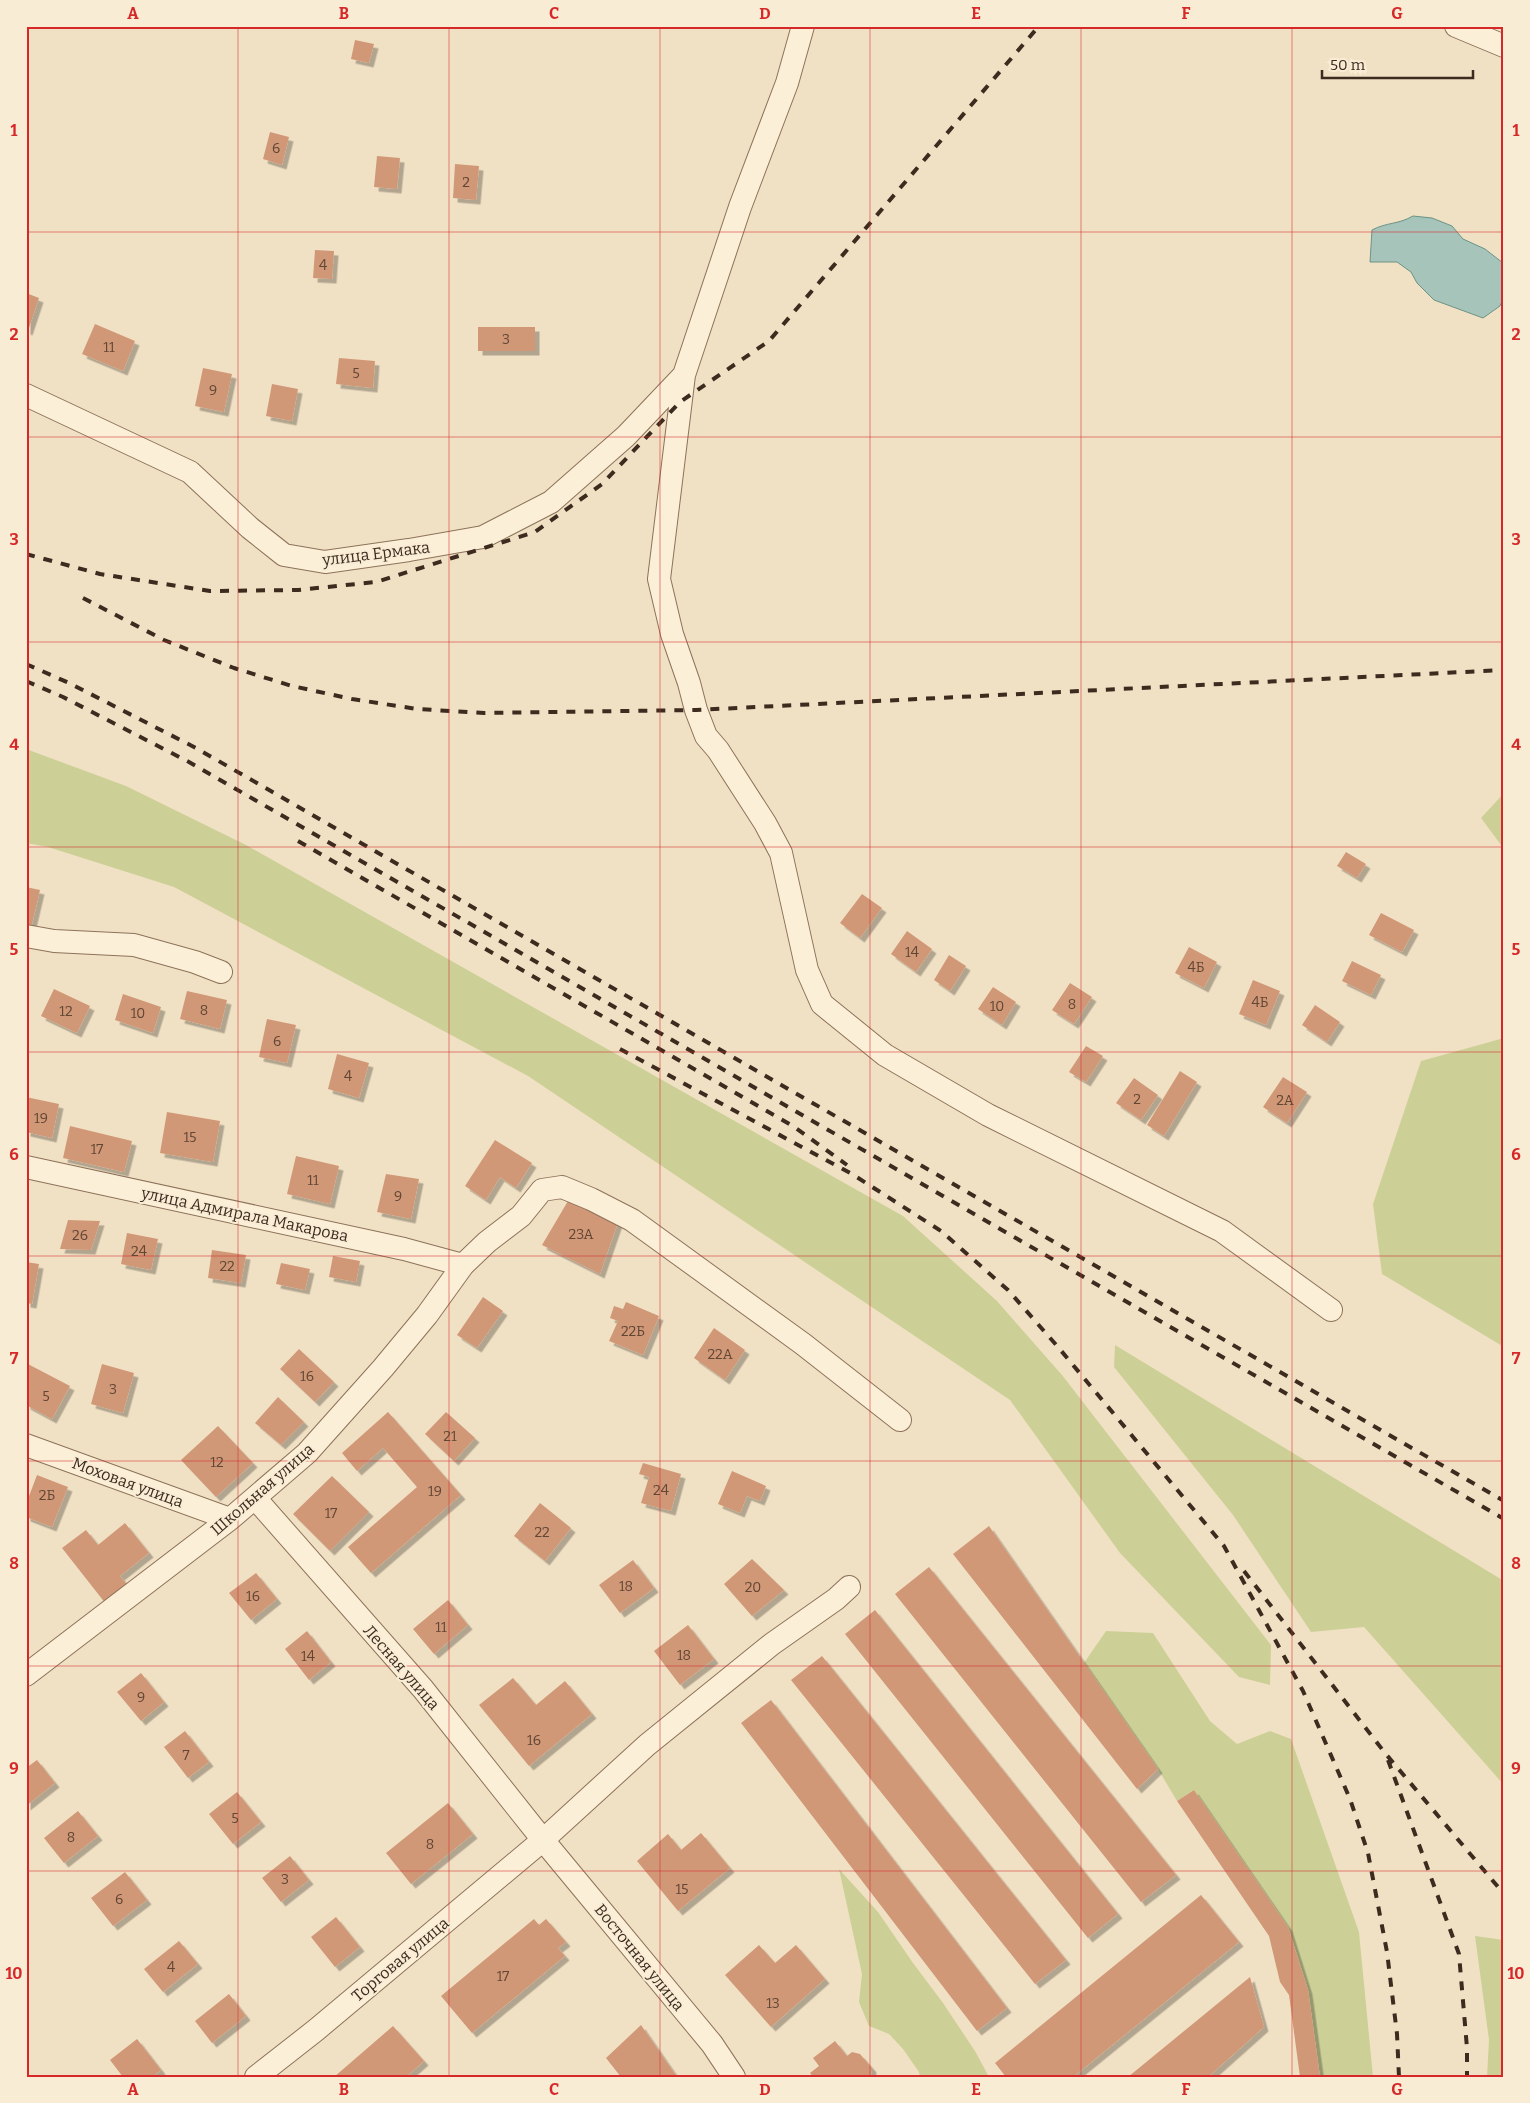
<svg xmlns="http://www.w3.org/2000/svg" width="1530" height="2103" font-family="Bitter,serif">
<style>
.green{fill:#ccd097}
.water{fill:#a6c4b9;stroke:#6c9387}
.building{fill:#d19878;filter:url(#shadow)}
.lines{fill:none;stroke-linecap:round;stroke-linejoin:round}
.street-casing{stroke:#8d7259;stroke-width:24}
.street{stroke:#fbefd8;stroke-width:22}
.rail{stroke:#3c2b1e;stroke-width:4;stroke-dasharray:9 9;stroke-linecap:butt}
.grid{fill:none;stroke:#d62828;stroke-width:1;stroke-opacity:0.55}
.labels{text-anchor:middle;stroke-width:4;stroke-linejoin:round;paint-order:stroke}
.number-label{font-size:14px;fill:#614634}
.street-label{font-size:16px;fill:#3c2b1e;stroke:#f8ecd5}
.neatline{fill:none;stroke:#d62828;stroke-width:2}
.grid-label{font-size:16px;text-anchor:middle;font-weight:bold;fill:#d62828}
</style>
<defs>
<filter id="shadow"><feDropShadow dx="4.5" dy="4.5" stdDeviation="0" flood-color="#0004"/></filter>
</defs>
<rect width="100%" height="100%" fill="#f1e1c4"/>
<path class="green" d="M26,749l100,37 120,59 657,371 94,85 65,74 209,270 -1,40 -31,-8 -119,-124 -110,-153 -482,-324 -354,-189 -126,-40 -22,-4z
M1504,793v56l-23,-31z
M1504,1038v309l-122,-73 -9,-70 48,-143z
M1115,1345l389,236v204l-140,-158 -53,5 -78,-117 -119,-148z
M1106,1631l47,2 57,88 27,23 33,-13 21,8 68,193 14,145h-53l-12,-87 -20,-63 -94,-137 -17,11 -19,-32 -74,-106z
M839,1869l39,43 35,51 30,40 32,48 14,26h-69l-1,-5 -16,-23 -14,-15 -20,-8 -10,-24 3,-28z
M1475,1936l29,4v137h-17l2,-37z"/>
<path class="water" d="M1413,216l19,2 20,8 11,13 22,10 18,14 1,34 -4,9 -17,12 -49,-18 -17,-17 -6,-11 -14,-10h-27l2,-32c15,-8 25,-5 41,-14z"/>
<path class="building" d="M355,40l19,4 -5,19 -18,-4z
M270,132l19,5 -7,28 -19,-6z
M377,156l23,2 -3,31 -23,-2z
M455,164l24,2 -3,34 -23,-2z
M315,250l19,1 -2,28 -19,-1z
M26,293l13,5 -11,33 -2,-1z
M95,324l40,17 -12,30 -41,-17z
M478,327h57v24h-57z
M339,358l36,3 -2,27 -37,-4z
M203,368l29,6 -8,38 -29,-6z
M272,384l26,5 -6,32 -26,-5z
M1346,852l20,12 -9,14 -20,-12z
M26,887l14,3 -9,38 -5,-1z
M862,894l20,14 -22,30 -20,-15z
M1381,913l33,17 -12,22 -33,-17z
M907,931l25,18 -16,23 -25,-18z
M1189,947l28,15 -13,26 -29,-15z
M949,955l17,11 -16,25 -16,-11z
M1352,961l29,14 -10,20 -29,-14z
M1253,980l27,11 -14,34 -27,-11z
M1070,983l22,14 -18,27 -22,-14z
M993,987l23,15 -14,23 -24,-16z
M54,989l36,17 -13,27 -36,-17z
M187,991l40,9 -7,29 -40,-10z
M123,994l38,13 -8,26 -38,-13z
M1315,1005l25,17 -13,20 -25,-17z
M267,1019l29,6 -9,38 -28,-6z
M1086,1046l17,10 -17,26 -17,-10z
M337,1054l32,9 -10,35 -31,-9z
M1180,1071l17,11 -33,54 -17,-11z
M1283,1077l24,15 -20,31 -24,-16z
M1134,1078l24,17 -17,25 -25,-17z
M26,1097l33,7 -7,34 -26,-6z
M167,1112l53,9 -7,41 -53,-9z
M70,1126l62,15 -8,31 -61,-14z
M495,1140l37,23 -16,25 -16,-11 -14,23 -21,-14z
M296,1156l43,10 -9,38 -43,-10z
M386,1174l33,5 -8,40 -34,-7z
M568,1201l50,21 -18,52 -58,-29z
M68,1220l32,1 -9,29 -31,-1z
M127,1233l31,6 -7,31 -30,-6z
M212,1250l34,5 -5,28 -33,-5z
M333,1256l27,5 -4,21 -27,-5z
M26,1262l13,2 -7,40 -6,-1z
M281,1263l29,6 -5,21 -29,-6z
M483,1297l20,14 -26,37 -20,-13z
M626,1302l33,14 -16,39 -34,-14 9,-20 -8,-3 4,-12 9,3z
M714,1328l31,22 -20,30 -31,-22z
M299,1349l35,33 -19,20 -35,-33z
M26,1363l44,23 -18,33 -26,-14z
M102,1364l32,9 -11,40 -32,-9z
M278,1397l26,25 -23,23 -26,-22z
M388,1412l73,83 -90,78 -23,-26 69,-60 -34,-39 -26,23 -15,-18z
M446,1412l29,26 -21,23 -29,-27z
M218,1426l35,37 -37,34 -35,-37z
M643,1463l38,11 -10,37 -30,-8 8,-26 -10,-3z
M732,1471l34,15 -6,15 -13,-5 -7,17 -22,-9z
M37,1475l31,12 -16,40 -26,-10v-13z
M332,1476l37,36 -39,39 -37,-37z
M540,1503l31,25 -26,33 -31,-25z
M125,1523l24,30 -29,23 9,11 -23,17 -44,-56 24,-18 12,15z
M989,1526l169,243 -21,20 -184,-235z
M752,1559l32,31 -32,26 -28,-32z
M633,1560l21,28 -34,25 -21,-28z
M929,1567l247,308 -35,27 -246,-308z
M256,1573l21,26 -26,21 -22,-27z
M448,1600l20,25 -34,29 -21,-25z
M875,1610l243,304 -30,24 -243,-304z
M688,1625l26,34 -34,26 -26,-34z
M307,1631l24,31 -22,18 -24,-31z
M822,1656l244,304 -31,24 -244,-304z
M141,1673l23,29 -23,19 -24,-29z
M513,1678l23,27 29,-24 27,33 -63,52 -50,-61z
M771,1700l236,308 -30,23 -236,-308z
M185,1731l24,31 -21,16 -24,-31z
M37,1760l18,23 -29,23v-38z
M1194,1790l94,137 20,63 12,87h-20l-11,-82 -9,-13 -11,-46 -92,-135z
M237,1792l24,30 -28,22 -24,-30z
M448,1803l25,31 -62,50 -25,-31z
M78,1811l20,25 -34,27 -20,-25z
M701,1833l29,35 -52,43 -41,-50 31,-27 13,16z
M290,1856l19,24 -28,22 -19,-24z
M125,1872l22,28 -34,26 -22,-28z
M1201,1895l38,47 -166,135h-67l-11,-14z
M336,1917l24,30 -25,20 -24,-30z
M534,1919l5,6 7,-6 20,23 -8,6 7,8 -93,77 -31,-37z
M179,1941l19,23 -35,28 -19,-23z
M759,1945l16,18 21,-18 29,34 -54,48 -46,-52z
M1250,1977l14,50 -56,50h-80z
M229,1994l17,22 -34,27 -17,-22z
M641,2025l36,52h-56l-15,-19z
M393,2026l31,35 -18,16h-72z
M137,2039l24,31 -9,7h-29l-13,-17z
M835,2041l12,15 5,-4 8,2 12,14 -1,9h-58l-3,-4 9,-7 -6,-8z"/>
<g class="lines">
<defs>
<path id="street" d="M803,26l-16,57 -47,124 -56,168 -25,204 13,55 17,49 7,27 10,26 12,14 47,73 16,30 26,117 15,34 63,51 103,60 234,116 109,79
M1456,26l48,20
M26,395l164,77 60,56 34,27 41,7 84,-12 74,-13 68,-35 75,-66 58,-61
M26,936l28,5 80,4 61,17 26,10
M26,1167l378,82 59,16
M26,1445l204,74
M255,1498l168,191 120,151 169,204 22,33
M26,1675l204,-156 77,-66 76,-85 44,-53 36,-50 24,-23 34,-26 21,-26 20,-3 29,12 41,21 171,124 97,76
M256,2077l60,-47 227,-190 104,-95 125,-101 64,-45 13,-12"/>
</defs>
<use href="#street" class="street-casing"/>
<use href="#street" class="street"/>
<path class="rail" d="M26,554l74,20 110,17 88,-1 78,-8 159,-50 67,-48 78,-82 89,-61 270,-315
M83,598l81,42 70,28 58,18 60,13 65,10 67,4 212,-3 808,-40
M26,664l43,19 127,65 1308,753
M26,681l37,16 126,65 1315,757
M298,841l495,285 54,39
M620,1049l232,125 89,57 67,59 50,57 166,199 79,145 47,108 18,54 19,99 10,82 2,43
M1244,1571l141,182 119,141
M1388,1760l71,194 8,94v29"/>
</g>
<path class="grid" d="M238,26v2051M449,26v2051M660,26v2051M870,26v2051M1081,26v2051M1292,26v2051M26,232h1478M26,437h1478M26,642h1478M26,847h1478M26,1052h1478M26,1256h1478M26,1461h1478M26,1666h1478M26,1871h1478"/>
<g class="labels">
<g class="number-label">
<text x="276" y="153">6</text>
<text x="466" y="187">2</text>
<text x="323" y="270">4</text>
<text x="506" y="344">3</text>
<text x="109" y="352">11</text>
<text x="356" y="378">5</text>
<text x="213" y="395">9</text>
<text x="912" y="957">14</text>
<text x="1196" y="972">4Б</text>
<text x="1260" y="1007">4Б</text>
<text x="1072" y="1009">8</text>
<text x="997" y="1011">10</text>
<text x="204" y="1015">8</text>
<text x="66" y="1016">12</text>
<text x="138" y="1018">10</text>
<text x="277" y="1046">6</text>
<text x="348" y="1081">4</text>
<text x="1137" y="1104">2</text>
<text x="1285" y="1105">2А</text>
<text x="41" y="1123">19</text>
<text x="190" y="1142">15</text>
<text x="97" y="1154">17</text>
<text x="313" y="1185">11</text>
<text x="398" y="1201">9</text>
<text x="581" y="1239">23А</text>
<text x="80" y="1240">26</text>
<text x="139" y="1256">24</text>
<text x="227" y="1271">22</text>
<text x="633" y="1336">22Б</text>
<text x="720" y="1359">22А</text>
<text x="307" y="1381">16</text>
<text x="113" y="1394">3</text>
<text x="46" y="1401">5</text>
<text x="450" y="1441">21</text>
<text x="217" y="1467">12</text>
<text x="661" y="1495">24</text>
<text x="435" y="1496">19</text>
<text x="47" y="1500">2Б</text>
<text x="331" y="1518">17</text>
<text x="542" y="1537">22</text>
<text x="626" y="1591">18</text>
<text x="753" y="1592">20</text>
<text x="253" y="1601">16</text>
<text x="441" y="1632">11</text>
<text x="684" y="1660">18</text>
<text x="308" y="1661">14</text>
<text x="141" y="1702">9</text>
<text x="534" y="1745">16</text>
<text x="186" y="1760">7</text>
<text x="235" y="1823">5</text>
<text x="71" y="1842">8</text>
<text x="430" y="1849">8</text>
<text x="285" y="1884">3</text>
<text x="682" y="1894">15</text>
<text x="119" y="1904">6</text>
<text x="171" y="1972">4</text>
<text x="503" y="1981">17</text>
<text x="773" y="2008">13</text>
</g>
<g class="street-label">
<text transform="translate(376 553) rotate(-7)" y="6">улица Ермака</text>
<text transform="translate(245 1214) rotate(12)" y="6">улица Адмирала Макарова</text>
<text transform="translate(128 1482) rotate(20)" y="6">Моховая улица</text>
<text transform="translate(262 1489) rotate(-41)" y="6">Школьная улица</text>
<text transform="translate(402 1667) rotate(49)" y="6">Лесная улица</text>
<text transform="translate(640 1957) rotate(51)" y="6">Восточная улица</text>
<text transform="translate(400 1959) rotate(-40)" y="6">Торговая улица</text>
</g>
</g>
<rect width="1530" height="2103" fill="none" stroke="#f8ecd5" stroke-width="55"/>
<path d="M1322 70v8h151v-8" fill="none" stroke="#3c2b1e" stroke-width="2.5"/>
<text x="1330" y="70" font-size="15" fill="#3c2b1e" stroke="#f8ecd5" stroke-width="4" paint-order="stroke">50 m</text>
<rect x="28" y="28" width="1474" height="2048" class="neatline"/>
<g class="grid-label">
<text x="133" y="19">A</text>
<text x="344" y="19">B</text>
<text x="554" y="19">C</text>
<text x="765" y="19">D</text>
<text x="976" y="19">E</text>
<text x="1186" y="19">F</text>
<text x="1397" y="19">G</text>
<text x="14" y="136">1</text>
<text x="1516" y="136">1</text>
<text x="14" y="340">2</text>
<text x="1516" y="340">2</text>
<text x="14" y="545">3</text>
<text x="1516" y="545">3</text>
<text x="14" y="750">4</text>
<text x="1516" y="750">4</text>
<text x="14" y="955">5</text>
<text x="1516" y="955">5</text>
<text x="14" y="1160">6</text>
<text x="1516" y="1160">6</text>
<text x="14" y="1364">7</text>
<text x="1516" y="1364">7</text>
<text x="14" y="1569">8</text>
<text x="1516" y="1569">8</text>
<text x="14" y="1774">9</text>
<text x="1516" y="1774">9</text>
<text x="14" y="1979">10</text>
<text x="1516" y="1979">10</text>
<text x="133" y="2095">A</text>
<text x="344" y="2095">B</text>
<text x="554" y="2095">C</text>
<text x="765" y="2095">D</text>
<text x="976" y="2095">E</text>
<text x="1186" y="2095">F</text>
<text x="1397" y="2095">G</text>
</g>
</svg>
